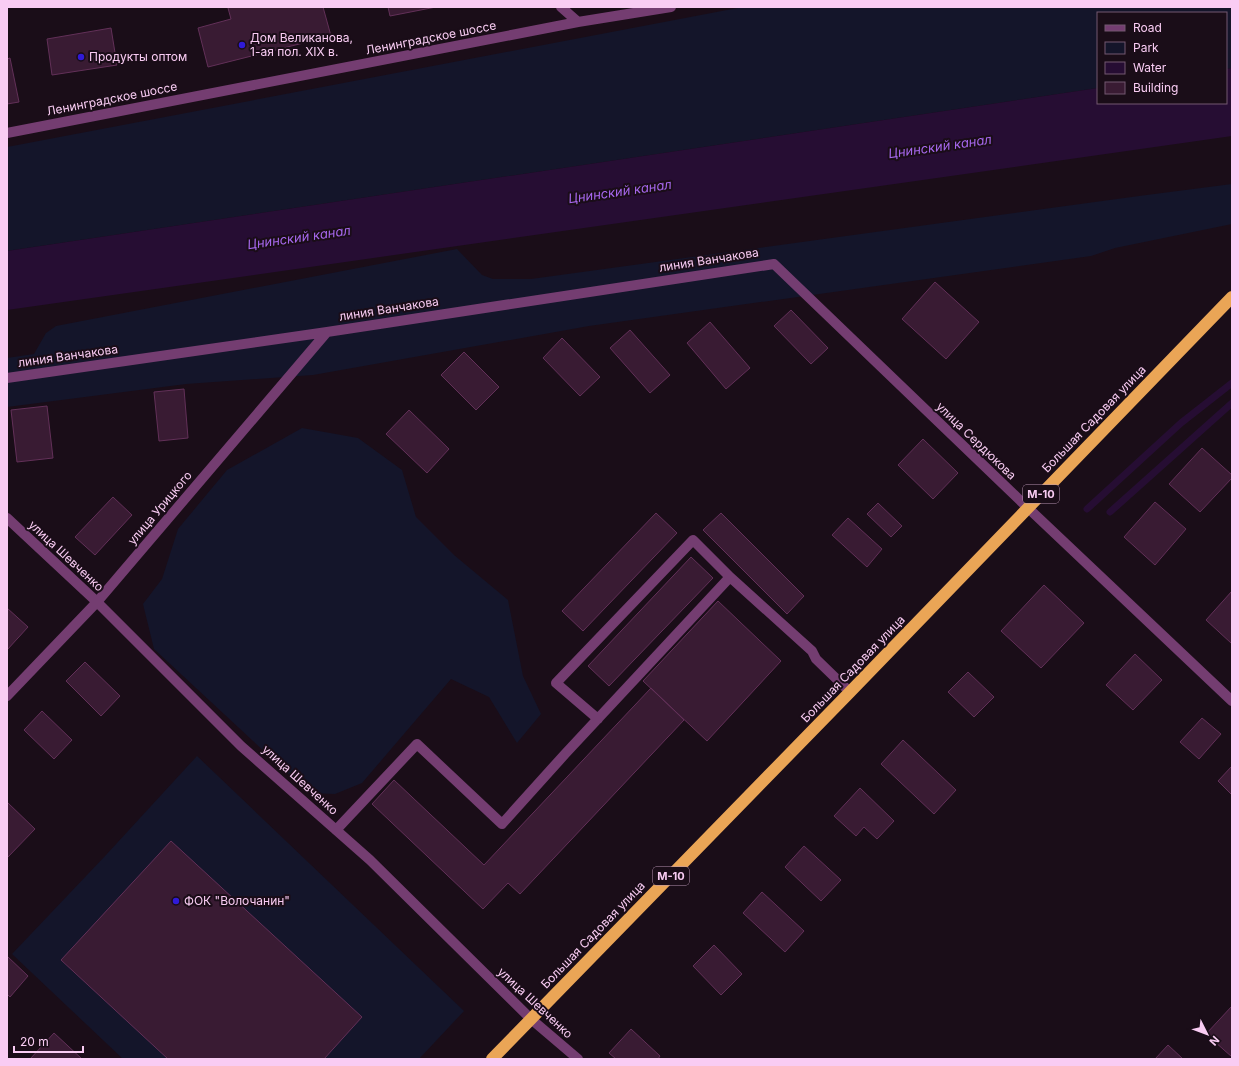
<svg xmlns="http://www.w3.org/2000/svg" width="1239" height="1066" font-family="Inter,sans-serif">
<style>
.green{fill:#14152a}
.water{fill:#260d33}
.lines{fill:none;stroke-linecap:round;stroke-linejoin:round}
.stream{stroke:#260d33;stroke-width:7}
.building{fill:#391b33;stroke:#623058}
.minor{stroke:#743d71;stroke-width:10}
.highway{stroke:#eaa556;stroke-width:12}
.poi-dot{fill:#301ad7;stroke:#1a0d18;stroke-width:1.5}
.labels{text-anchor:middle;stroke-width:4;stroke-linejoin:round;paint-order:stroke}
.shield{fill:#1a0d18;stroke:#b693b1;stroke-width:1}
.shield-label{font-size:11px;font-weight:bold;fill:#f9ccf3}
.poi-label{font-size:12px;fill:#f9ccf3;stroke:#1a0d18;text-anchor:start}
.street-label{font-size:12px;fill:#f9ccf3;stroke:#1a0d18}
.water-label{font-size:13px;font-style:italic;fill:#a667ec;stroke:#1a0d18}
</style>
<rect width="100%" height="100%" fill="#1a0d18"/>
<path class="green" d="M743,7h489v61l-6,1v-56h-128v75l-1091,163v-104z
M1232,184v40l-117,24 -24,8 -502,70 -276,49 -127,9 -179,23v-49l27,-4 12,-21 10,-7 401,-77 25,26 11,4h38l608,-83z
M302,428l56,10 44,32 14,47 38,38 54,45 15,76 18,38 -24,29 -28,-46 -38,-18 -89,104 -27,11 -26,-1 -155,-144 -11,-45 19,-25 16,-50 49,-59z
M197,756l267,255 -45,48h-296l-111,-105 94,-99z"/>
<path class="water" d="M1232,68v68l-1225,174v-59l1091,-163v15h128v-34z"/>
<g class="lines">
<path class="stream" d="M1087,509l94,-86 51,-40
M1110,512l122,-109"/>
</g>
<path class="building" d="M231,7h92l8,29 -123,31 -10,-39 33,-9 -3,-11z
M388,7h48l-46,9z
M111,28l6,37 -65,10 -5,-36z
M10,58l9,44 -12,2v-45z
M935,282l44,40 -33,37 -44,-40z
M791,310l37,38 -17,16 -37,-38z
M710,322l40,46 -24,21 -39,-46z
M630,330l40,45 -20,18 -40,-45z
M562,338l38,39 -20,19 -37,-38z
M464,352l35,35 -23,23 -35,-35z
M184,389l4,49 -29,3 -5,-49z
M47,406l6,52 -36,4 -6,-52z
M409,410l40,39 -22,24 -41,-39z
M923,439l35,34 -25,26 -35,-34z
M1202,448l30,27v3l-32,34 -31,-28z
M113,497l19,18 -37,40 -20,-18z
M1155,502l31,27 -31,36 -31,-28z
M878,503l24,23 -11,11 -24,-23z
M656,513l21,20 -94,98 -21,-20z
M721,513l83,83 -17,18 -84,-84z
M848,518l34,31 -15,18 -35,-32z
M691,557l22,21 -104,108 -21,-20z
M1044,585l40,38 -43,45 -40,-37z
M1232,591v51l-1,1 -25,-23z
M718,601l63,60 -74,80 -64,-60z
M7,608l21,19 -21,23z
M1135,654l27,26 -29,30 -27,-25z
M85,662l35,34 -19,20 -35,-35z
M968,672l26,25 -20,20 -26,-25z
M651,688l33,32 -164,174 -12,-11 -25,26 -111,-105 22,-24 90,85z
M42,711l30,29 -18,19 -30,-29z
M1202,718l19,16 -22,25 -19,-17z
M903,740l53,50 -22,24 -53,-50z
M1232,766v29l-14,-14z
M860,788l34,33 -17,18 -13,-12 -8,9 -22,-20z
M7,802l28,27 -28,29z
M171,841l191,176 -38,42h-156l-107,-99z
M804,846l37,34 -20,21 -36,-34z
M762,892l42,39 -19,21 -42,-39z
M714,945l28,29 -21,21 -28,-29z
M7,956l21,20 -18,21 -3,-3z
M1232,1006v51l-26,-23z
M631,1029l29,27 -2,3h-42l-7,-6z
M54,1033l28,26h-52z
M1168,1045l15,14h-28z"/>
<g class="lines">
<path class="minor" d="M561,7l17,15
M7,133l571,-111 93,-15
M7,378l320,-46 447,-68 254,244 204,193
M7,518l90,84 144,144 129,114 161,159 47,40
M7,696l90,-94 230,-270
M598,719l-42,-36 137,-143 37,37
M336,830l81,-86 85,80 63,-70 165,-177 82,74 4,8 34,33"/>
<path class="highway" d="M492,1059l358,-367 382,-395"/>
</g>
<g class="poi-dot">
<circle cx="242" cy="45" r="4"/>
<circle cx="81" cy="57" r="4"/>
<circle cx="176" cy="901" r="4"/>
</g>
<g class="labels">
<g class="shield">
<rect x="1023" y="485" width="36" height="18" rx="3"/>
<rect x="653" y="867" width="36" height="18" rx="3"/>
</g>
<g class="shield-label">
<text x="1041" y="498">М-10</text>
<text x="671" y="880">М-10</text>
</g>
<g class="poi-label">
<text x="250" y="42">Дом Великанова,<tspan x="250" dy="14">1-ая пол. XIX в.</tspan></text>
<text x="89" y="61">Продукты оптом</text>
<text x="184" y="905">ФОК "Волочанин"</text>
</g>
<g class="street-label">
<text transform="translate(431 38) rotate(-11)" y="4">Ленинградское шоссе</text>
<text transform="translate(112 99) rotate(-11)" y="4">Ленинградское шоссе</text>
<text transform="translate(709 260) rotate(-9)" y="4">линия Ванчакова</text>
<text transform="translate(389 309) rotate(-9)" y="4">линия Ванчакова</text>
<text transform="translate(68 356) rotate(-8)" y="4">линия Ванчакова</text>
<text transform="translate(1094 419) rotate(-46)" y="4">Большая Садовая улица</text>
<text transform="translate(976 441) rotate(44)" y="4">улица Сердюкова</text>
<text transform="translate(160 508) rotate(-50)" y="4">улица Урицкого</text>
<text transform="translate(66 556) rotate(43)" y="4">улица Шевченко</text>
<text transform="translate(853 669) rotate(-46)" y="4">Большая Садовая улица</text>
<text transform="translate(300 780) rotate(42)" y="4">улица Шевченко</text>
<text transform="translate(593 935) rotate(-46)" y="4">Большая Садовая улица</text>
<text transform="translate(535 1003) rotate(43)" y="4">улица Шевченко</text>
</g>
<g class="water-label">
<text transform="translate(940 146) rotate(-8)" y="5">Цнинский канал</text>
<text transform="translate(620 191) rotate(-8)" y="5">Цнинский канал</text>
<text transform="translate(299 237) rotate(-8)" y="5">Цнинский канал</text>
</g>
</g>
<rect width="1239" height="1066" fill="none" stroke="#f9ccf3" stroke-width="16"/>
<rect x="1097" y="12" width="130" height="92" fill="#1a0d18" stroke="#735970"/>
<rect x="1105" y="25" width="20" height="6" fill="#743d71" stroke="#735970"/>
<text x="1133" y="32" font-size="12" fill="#f9ccf3">Road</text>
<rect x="1105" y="42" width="20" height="12" fill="#14152a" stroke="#735970"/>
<text x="1133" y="52" font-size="12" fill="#f9ccf3">Park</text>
<rect x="1105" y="62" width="20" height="12" fill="#260d33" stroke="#735970"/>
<text x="1133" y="72" font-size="12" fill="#f9ccf3">Water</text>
<rect x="1105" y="82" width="20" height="12" fill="#391b33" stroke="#735970"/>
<text x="1133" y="92" font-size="12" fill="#f9ccf3">Building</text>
<g transform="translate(1207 1034) rotate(132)" stroke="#1a0d18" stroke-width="3" paint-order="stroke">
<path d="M0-3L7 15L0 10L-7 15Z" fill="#f9ccf3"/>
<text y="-6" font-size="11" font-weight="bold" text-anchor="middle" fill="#f9ccf3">N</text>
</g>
<path d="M14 1046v6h69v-6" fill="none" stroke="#f9ccf3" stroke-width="2"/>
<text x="20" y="1046" font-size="12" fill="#f9ccf3" stroke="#1a0d18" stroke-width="3" paint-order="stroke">20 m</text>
</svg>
